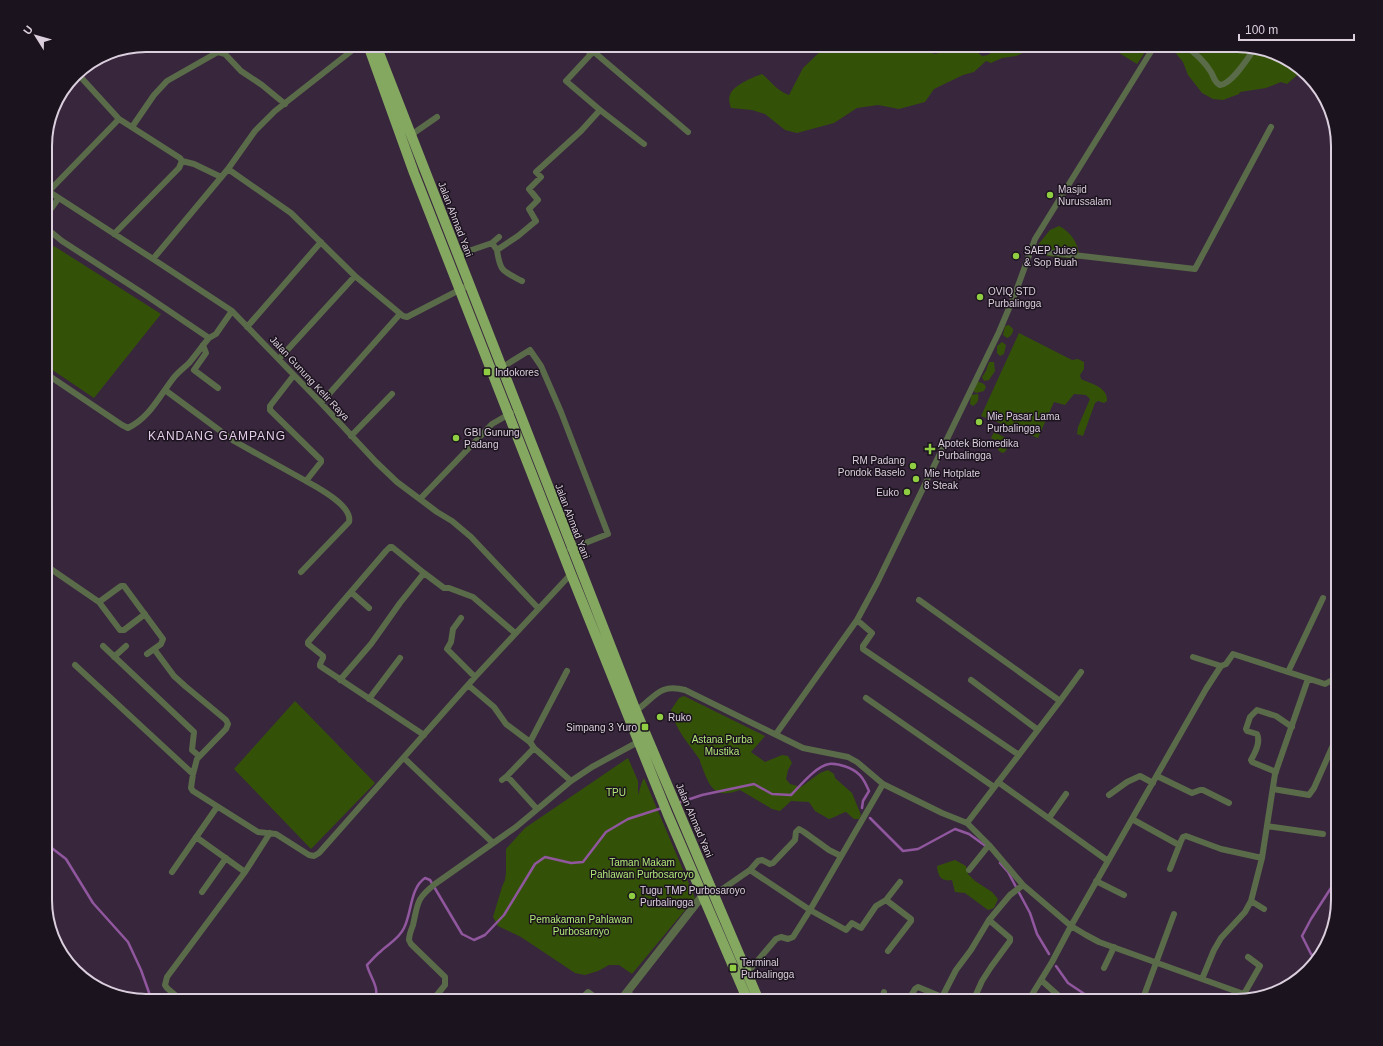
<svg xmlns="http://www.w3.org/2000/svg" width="1383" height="1046" font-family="Helvetica,sans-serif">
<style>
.green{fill:#345207}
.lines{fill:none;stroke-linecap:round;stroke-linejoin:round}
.stream{stroke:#90579e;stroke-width:2.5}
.minor{stroke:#5a6b49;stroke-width:6}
.tertiary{stroke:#5a6b49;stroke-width:8}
.primary{stroke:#84a860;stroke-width:10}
.poi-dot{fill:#8fcd42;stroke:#1b131d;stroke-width:1.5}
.labels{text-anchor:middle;stroke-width:3;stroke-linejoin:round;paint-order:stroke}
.poi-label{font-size:10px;fill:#dbcfde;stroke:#1b131d;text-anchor:start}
.street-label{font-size:10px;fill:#dbcfde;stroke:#1b131d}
.park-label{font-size:10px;fill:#b2e978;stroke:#1b131d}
.quarter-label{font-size:12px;letter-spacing:1px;fill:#e4cdea;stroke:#1b131d}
.rim{fill:none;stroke:#dbcfde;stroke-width:2}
</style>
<rect width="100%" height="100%" fill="#38263d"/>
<path class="green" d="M827,45h63l11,7 22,-2 12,4 11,-3 -6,-6h29l13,11 6,-1 14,-10h39l-25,11 -14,2 -11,5 -5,-2 -12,11 -11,3 -29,14 -9,13 -26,7 -21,-4 -21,3 -23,15 -37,10 -12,-3 -20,-16 -13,-4 -21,-2c-1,-4 -3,-9 -1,-13 2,-9 23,-18 32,-21 9,7 15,17 27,21l14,-27z
M1112,45h38l-13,19 -21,-13z
M1169,45h68l33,5 29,16 3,5 -15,13 -6,-2 -15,6 -26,4 -1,2 -16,6 -10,-1 -11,-6 -14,-18 -5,-13z
M1059,226c12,6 21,19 20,33l-32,-3 -10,-10 13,-16z
M54,246l107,68 -67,84 -49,-33v-108z
M1009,325l4,4c0,5 -2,7 -6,9l-4,-3 2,-9z
M1019,333l53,27 6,-1 6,3v7l-4,6 1,4c10,5 27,8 26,22l-3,2 -6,-2 -3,2 -12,33 -6,-2 1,-7 12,-28 -4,-4 -12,-1 -9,11 -11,-3 -16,36 -57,-22z
M1002,342l4,3 -2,9 -4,2 -3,-3v-7z
M989,362h5l1,9 -6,9 -5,1 -2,-4 4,-6z
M977,381l7,3 2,3 -2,4 -8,2 -4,-4z
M978,394c1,6 0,9 -5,12l-3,-2 1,-9z
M994,432l14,7 -3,4 3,4 -3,5 -3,1 -4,-3 1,-3 -3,-1 1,-5 -6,-3z
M684,696l81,40 -14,16 14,10 17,-7 6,1 4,7 -4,7 -2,9 4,5 11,3 19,-14 8,-3 6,4 1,4 17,15 9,22 -2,4h-5l-8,-7c-7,2 -10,5 -17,7l-14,-8 -6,-9 -18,-1 -11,10 -8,-2 -32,-19c-4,1 -9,3 -13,3 -17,3 -21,-18 -27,-31v-2c-11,-16 -25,-31 -29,-50l8,-12z
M295,701l80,82 -64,66 -77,-80z
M628,758l10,23v14l4,-13 2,-4 51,120 -63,76 -13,-9h-10l-11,6 -13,4 -10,-2 -54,-36 -23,-11 -5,-9 9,-30 3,-7 1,-7v-24l19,-21z
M955,860l11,6 2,8 7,7 17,11 6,7 -4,9 -6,2 -23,-17 -10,-1 -3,-12c-11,2 -14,-4 -15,-14z"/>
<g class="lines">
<path class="stream" d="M678,803l24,-8 52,-11 18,10 19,1c9,-9 25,-29 38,-31 4,-1 11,1 15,2 15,5 19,11 25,25l-6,10 -1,7
M870,818l33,33 15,-2 37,-20 14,5 18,13
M45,840l8,9 13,10 27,44 35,39 13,28 11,31
M1000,863l8,9 22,41 7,21 12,20
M1318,960l-7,-6 -9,-18 9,-17 27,-42
M1056,966l12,17 18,12 4,6
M374,1001c7,-13 -4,-23 -7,-36 4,-4 8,-9 13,-13 8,-8 19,-13 24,-24 8,-16 6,-40 21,-50l5,2 32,54 12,6 11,-5 19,-20 31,-51 10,-7 26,6 12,-1 23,-30 22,-13 34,-11
M1165,1001h1"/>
<path class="minor" d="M583,45l8,9
M1184,45c10,7 21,17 27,27 3,5 3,10 9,13 12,-1 28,-27 35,-37
M594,52l94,80
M77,73l42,46 61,39 2,3 -3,7 -65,66
M600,110l44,34
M132,127l22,-32 13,-14 51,-29 7,2 16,17 21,14 23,19
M411,135l26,-18
M182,161l12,3 27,13
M228,169l63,44 64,63 48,40 4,1 62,-32
M45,189l108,70 79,52 89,92 55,59 21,20 40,30 15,9 19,16 67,71
M49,191l70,-72
M45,217l13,-18
M45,227l17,14 82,53 65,44 7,-4 16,-23
M492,243l5,7 21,-14 18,-15 -7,-12 9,-9 -9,-11 12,-12 -5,-5 45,-41 19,-21 -34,-29 25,-27 13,-9
M497,250c3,22 6,21 25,31
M1030,250l165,19 76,-142
M457,255l35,-12 7,-6
M153,259l75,-90 27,-38 20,-20 84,-66
M247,327l74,-85
M203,345l3,8 -12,17 24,18
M279,359l76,-83
M501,368l29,-18 11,16 20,46 47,122 -38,15
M45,373l77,52 6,3c21,-10 31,-31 44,-48 5,-7 11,-11 17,-17 7,-8 13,-17 20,-25
M165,390l69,51 72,40 15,-19v-2l-51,-50v-4l24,-31
M321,403l79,-89
M351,436l41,-42
M420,499l72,-75 19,-11
M45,565l54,37 22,-16h3l39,53 -2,5 -14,10
M301,572l48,-50c4,-16 -32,-35 -43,-41
M424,573l20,15h5l24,9 42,36
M351,592l18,16
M919,600l141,101
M99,602l21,28h4l21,-16
M461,618l-8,11 -2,13 -4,7 28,28
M857,620l15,13 -9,13v3l156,106
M103,646l91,86 -2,18 7,6
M154,649l20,27 11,10 41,34 2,4 -2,5 -29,30 -4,15 -2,14 2,3 65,41 18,2 33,21 5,1 5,-3 156,-176 96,-103
M114,657l12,-11
M1193,657l28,9
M75,665l118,109
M1288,672l35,-74
M340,680l31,-36 29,-41 24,-30 -32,-26h-2l-4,4 -78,91v2l15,12v2l-3,6v2l104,69
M971,680l67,50
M468,685l26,22 12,17 24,18 37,-71
M866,698l128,89
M369,699l31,-41
M634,712c21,-13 23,-29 51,-22l118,58 45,9 9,5 26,22 59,29 25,10 22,22 34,40 48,41 15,9 13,7 153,55
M776,734l81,-114 20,-37 122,-251 16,-38 20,-55 120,-194
M534,748l37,33
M404,758l89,85
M1276,772l-24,-10 -1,-2c4,-7 10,-18 6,-26l-10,-3 -1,-2 4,-12 7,-7 19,6 16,11
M507,776l30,33
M1157,776l35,17 8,-3h3l26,13
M502,780l5,-4 27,-28 -4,-6
M998,782l110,79
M1273,789l36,6 5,-7 24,-54
M1109,795l18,-13 13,-6 13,7
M1049,818l17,-24
M1132,819l47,26
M967,823l93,-122 21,-29
M1267,826l56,8
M196,837l49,35
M841,856l-12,-6 -25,-18 -5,-3 -3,3 -1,8 -22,23 -3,1 -8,-4 -4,1 -8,9 60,40 36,20 6,-7 9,5 15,-22 10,-6 25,19v2l-23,30
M1170,869l11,-28 2,-4 3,-1 35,13 41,9
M969,870l20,-25
M172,872l45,-65
M1096,881l28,14
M202,892l24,-34
M714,895l36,-25
M886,900l14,-18
M1251,901l13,8
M1104,968l10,-21
M747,973l29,-34 5,-2 7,2 5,-2 17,-27 73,-126
M1202,979l12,-29 7,-12 24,-26 6,-11 11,-43 13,-84 33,-95
M1041,980l19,17
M628,990l5,11
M1244,994l16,-28 -12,-9
M182,1001l-15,-13 -2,-3 2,-8 78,-105 25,-39
M432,1001l13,-16v-8l-34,-33 -2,-4c0,-5 2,-10 4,-15 5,-22 3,-26 22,-41l81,-57 55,-46 21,-14 46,-25
M579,1001l9,-9 12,9
M818,1001v-1
M881,1001l3,-9
M908,1001l7,-12 3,-2 24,10
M940,1001l16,-31 15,-20 18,-30 21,-25 13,-10
M973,1001l9,-20 9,-14 19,-26v-3l-21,-18
M1028,1001l24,-39 19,-36 135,-237 15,-23 5,-2 7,-10 92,30 9,-5 4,-8
M1142,1001l32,-87"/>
<path class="tertiary" d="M372,51l14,-6
M620,1001l90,-115"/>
<path class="primary" d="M368,45l46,128 157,401 97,241 80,186
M376,45l260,666 123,290"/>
</g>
<g class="poi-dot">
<circle cx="1050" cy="195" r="4"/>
<circle cx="1016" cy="256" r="4"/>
<circle cx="980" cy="297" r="4"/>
<rect x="483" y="368" width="8" height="8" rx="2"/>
<circle cx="979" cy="422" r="4"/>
<circle cx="456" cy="438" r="4"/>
<path d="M928 443h4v4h4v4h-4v4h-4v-4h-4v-4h4z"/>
<circle cx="913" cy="466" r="4"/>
<circle cx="916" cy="479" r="4"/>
<circle cx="907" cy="492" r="4"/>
<circle cx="660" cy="717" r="4"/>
<rect x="641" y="723" width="8" height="8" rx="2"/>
<circle cx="632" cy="896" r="4"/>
<rect x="729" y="964" width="8" height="8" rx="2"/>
</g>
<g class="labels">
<g class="poi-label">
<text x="1058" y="193">Masjid<tspan x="1058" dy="12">Nurussalam</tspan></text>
<text x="1024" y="254">SAEP Juice<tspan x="1024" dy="12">&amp; Sop Buah</tspan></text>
<text x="988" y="295">OVIQ STD<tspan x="988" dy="12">Purbalingga</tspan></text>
<text x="495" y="376">Indokores</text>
<text x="987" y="420">Mie Pasar Lama<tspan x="987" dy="12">Purbalingga</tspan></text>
<text x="464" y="436">GBI Gunung<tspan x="464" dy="12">Padang</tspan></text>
<text x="938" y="447">Apotek Biomedika<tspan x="938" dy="12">Purbalingga</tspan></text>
<text x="905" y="464" text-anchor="end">RM Padang<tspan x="905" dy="12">Pondok Baselo</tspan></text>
<text x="924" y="477">Mie Hotplate<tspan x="924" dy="12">8 Steak</tspan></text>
<text x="899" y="496" text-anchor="end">Euko</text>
<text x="668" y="721">Ruko</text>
<text x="637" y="731" text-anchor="end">Simpang 3 Yuro</text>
<text x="640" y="894">Tugu TMP Purbosaroyo<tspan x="640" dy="12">Purbalingga</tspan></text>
<text x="741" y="966">Terminal<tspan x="741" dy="12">Purbalingga</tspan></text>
</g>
<g class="street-label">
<text transform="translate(456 219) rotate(69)" y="4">Jalan Ahmad Yani</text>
<text transform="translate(310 378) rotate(47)" y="4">Jalan Gunung Kelir Raya</text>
<text transform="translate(573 521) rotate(69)" y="4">Jalan Ahmad Yani</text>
<text transform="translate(695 820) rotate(67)" y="4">Jalan Ahmad Yani</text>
</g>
<g class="park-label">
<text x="722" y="743">Astana Purba<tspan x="722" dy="12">Mustika</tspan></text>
<text x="616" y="796">TPU</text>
<text x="642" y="866">Taman Makam<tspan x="642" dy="12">Pahlawan Purbosaroyo</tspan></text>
<text x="581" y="923">Pemakaman Pahlawan<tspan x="581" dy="12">Purbosaroyo</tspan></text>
</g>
<g class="quarter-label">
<text x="217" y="440">KANDANG GAMPANG</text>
</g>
</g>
<path d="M0 0H1383V1046H0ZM146 52H1237A94 94 0 0 1 1331 146V900A94 94 0 0 1 1237 994H146A94 94 0 0 1 52 900V146A94 94 0 0 1 146 52Z" fill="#1b131d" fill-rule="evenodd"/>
<path class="rim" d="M146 52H1237A94 94 0 0 1 1331 146V900A94 94 0 0 1 1237 994H146A94 94 0 0 1 52 900V146A94 94 0 0 1 146 52Z"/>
<g transform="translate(36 36) rotate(307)" stroke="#1b131d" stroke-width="3" paint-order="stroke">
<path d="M0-3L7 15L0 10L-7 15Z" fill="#dbcfde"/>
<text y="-6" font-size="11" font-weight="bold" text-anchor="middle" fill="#dbcfde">U</text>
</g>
<path d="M1239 34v6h115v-6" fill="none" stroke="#dbcfde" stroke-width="2"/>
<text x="1245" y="34" font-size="12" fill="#dbcfde" stroke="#1b131d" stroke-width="3" paint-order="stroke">100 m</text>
</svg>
